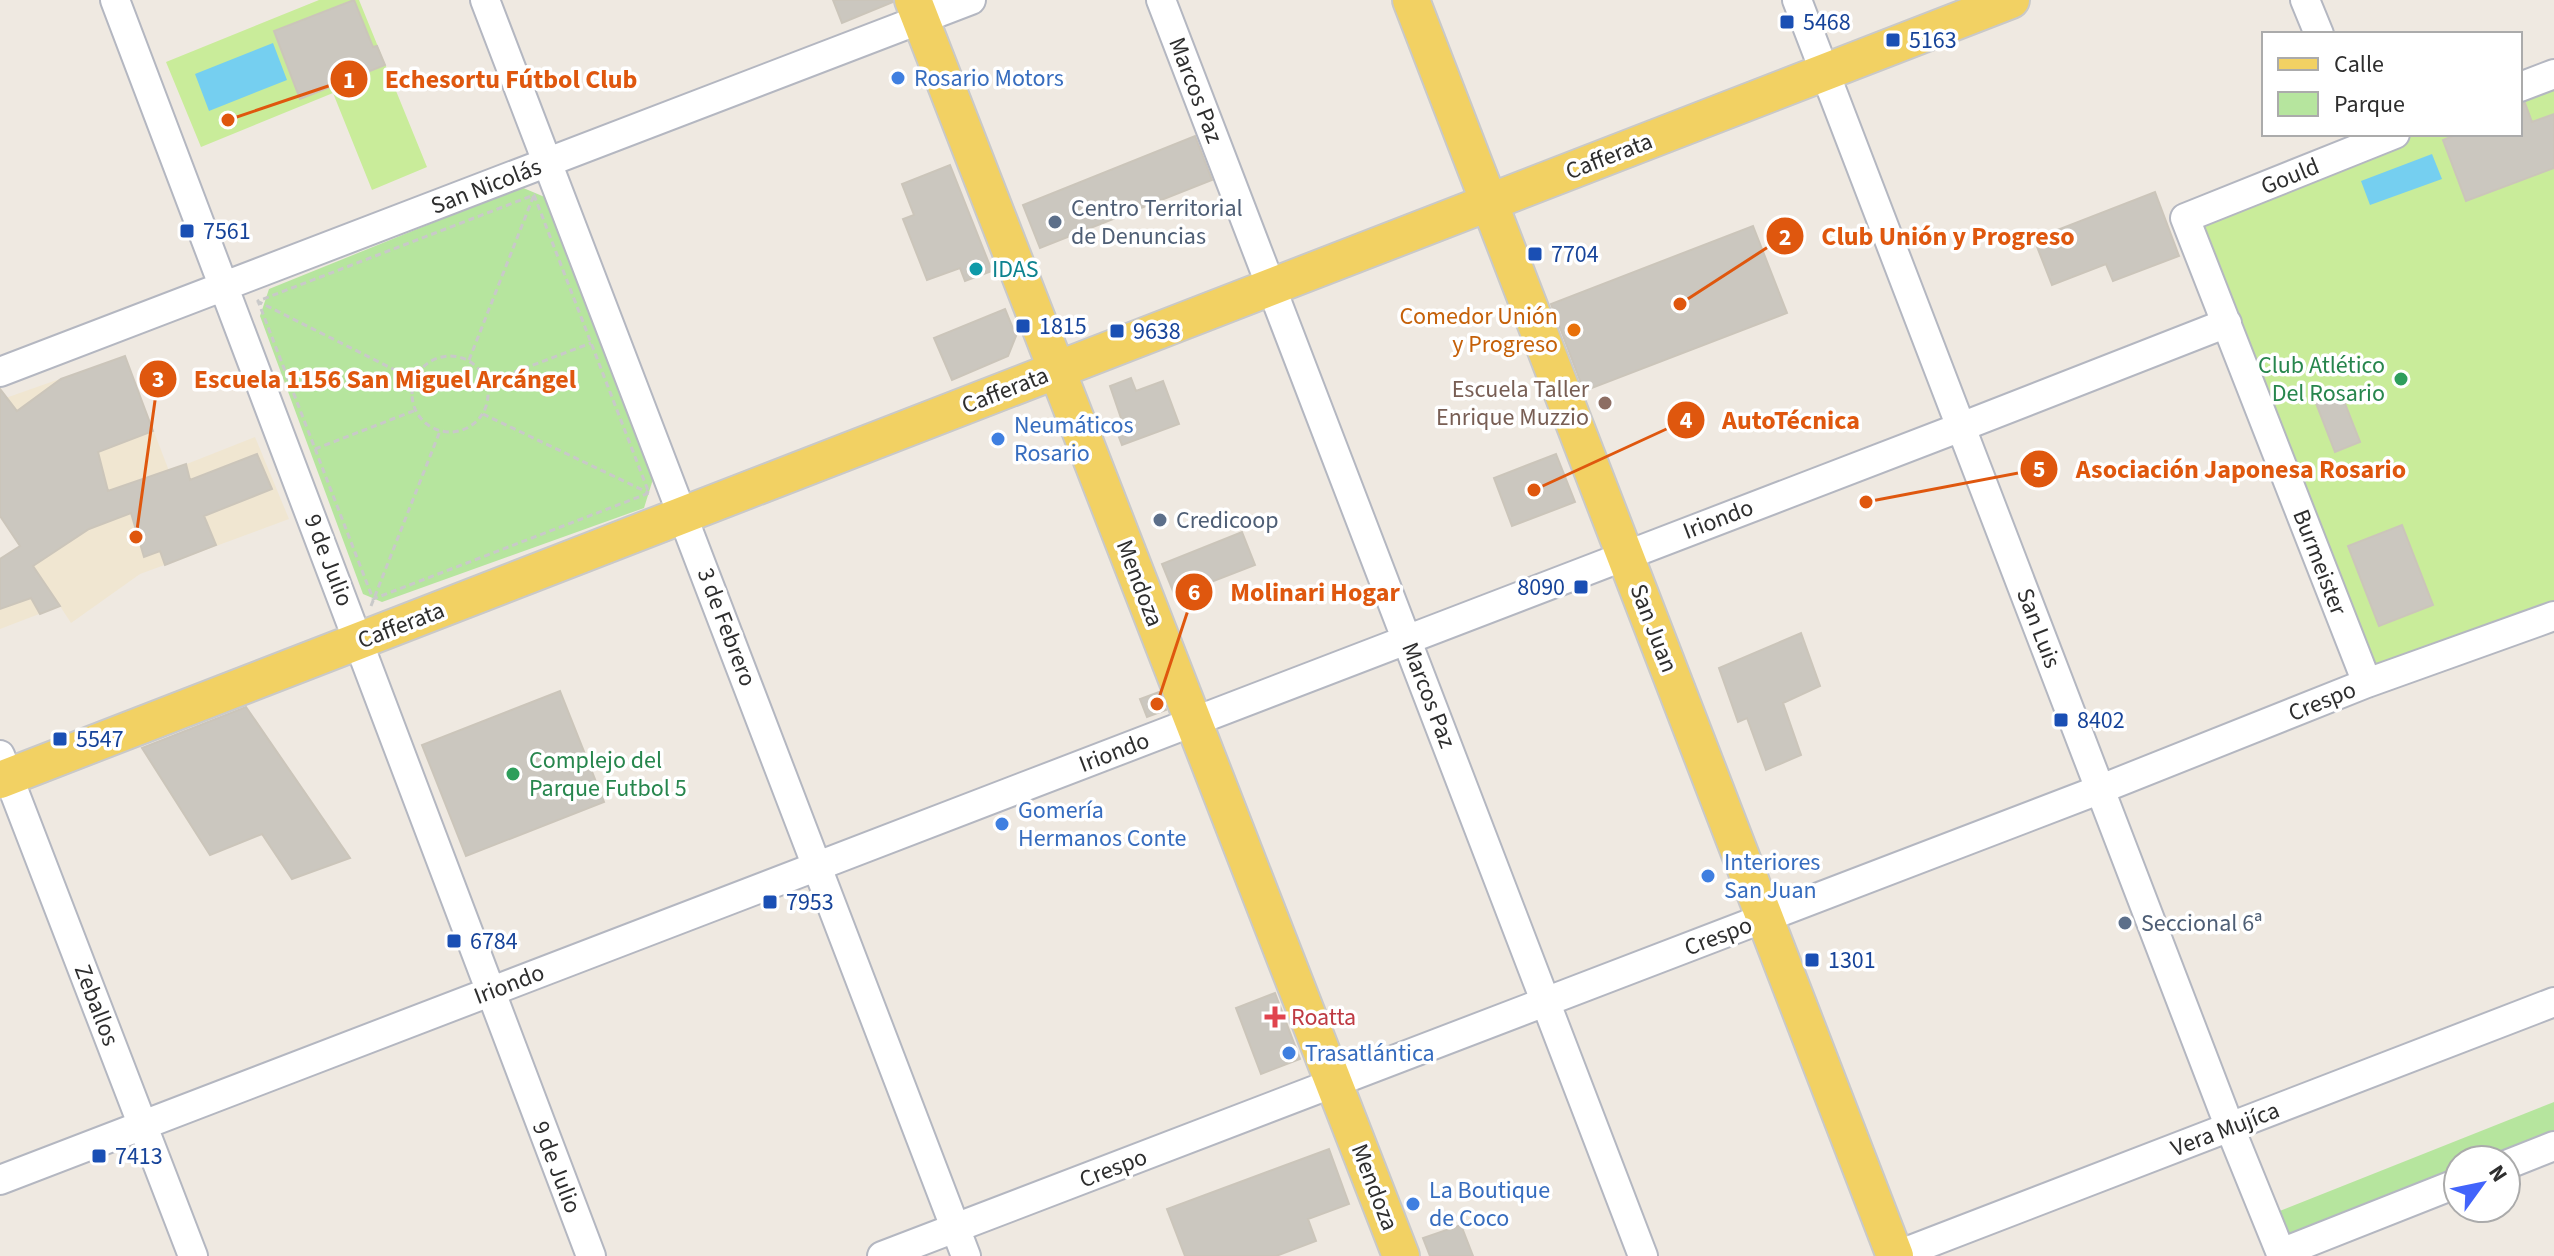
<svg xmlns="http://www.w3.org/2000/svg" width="2554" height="1256" font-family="'Source Sans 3',sans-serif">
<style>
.education{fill:#f0e6d1}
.green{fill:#b6e59e}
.pitch{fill:#c9ec9a}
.water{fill:#75cff0}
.building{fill:#cbc7bf;stroke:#cbc5ba;stroke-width:2}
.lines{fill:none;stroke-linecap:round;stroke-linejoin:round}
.minor-casing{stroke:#b4b7c1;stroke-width:32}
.major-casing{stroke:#c9c9c9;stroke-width:40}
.path{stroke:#c9c9c9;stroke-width:3;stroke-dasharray:6 4;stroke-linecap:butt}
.minor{stroke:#fff;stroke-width:28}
.major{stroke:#f2d163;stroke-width:36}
.transit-dot{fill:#1a4fb4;stroke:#fff;stroke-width:3}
.shop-dot{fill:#3f7fe0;stroke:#fff;stroke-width:3}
.service-dot{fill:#5c6f8a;stroke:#fff;stroke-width:3}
.culture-dot{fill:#0f9aa8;stroke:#fff;stroke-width:3}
.food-dot{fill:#e8710a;stroke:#fff;stroke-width:3}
.leisure-dot{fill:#2e9e5b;stroke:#fff;stroke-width:3}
.education-dot{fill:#8d6e63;stroke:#fff;stroke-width:3}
.health-dot{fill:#e0444e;stroke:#fff;stroke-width:3}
.labels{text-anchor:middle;stroke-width:7;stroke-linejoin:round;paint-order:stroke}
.transit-label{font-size:24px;fill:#164399;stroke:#fff;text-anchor:start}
.shop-label{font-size:24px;fill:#366cbe;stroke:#fff;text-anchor:start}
.street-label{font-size:24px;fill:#2e2e2e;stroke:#fff}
.service-label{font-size:24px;fill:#4e5e75;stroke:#fff;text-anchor:start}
.culture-label{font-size:24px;fill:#0d838f;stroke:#fff;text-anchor:start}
.food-label{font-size:24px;fill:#c56008;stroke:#fff;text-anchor:end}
.leisure-label{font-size:24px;fill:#27864d;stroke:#fff;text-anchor:end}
.education-label{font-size:24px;fill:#785e54;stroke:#fff;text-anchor:end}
.health-label{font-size:24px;fill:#be3a42;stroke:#fff;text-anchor:start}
.leader{fill:none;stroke:#df570e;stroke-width:3}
.callout-dot{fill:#df570e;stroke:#fff;stroke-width:3}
.mark-label{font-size:24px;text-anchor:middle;font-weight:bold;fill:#fff}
.callout-label{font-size:26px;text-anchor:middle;font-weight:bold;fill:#df570e;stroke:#fff;stroke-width:7;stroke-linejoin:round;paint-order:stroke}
</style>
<rect width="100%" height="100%" fill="#efe9e1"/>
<path class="education" d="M125,356l44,115 86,-34 34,82 -149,55 -69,49 -11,-17 -60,23v-70l20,-13 -20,-30v-116z"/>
<path class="green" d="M521,187l26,11 107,278 -10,32 -262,94 -19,-8 -103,-278 9,-27z
M2554,1102v33l-62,25h-34v14l-169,67 -12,-29z"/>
<path class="pitch" d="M319,0h40l68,167 -55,23 -39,-97 -132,54 -35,-85z
M2554,74v542l-187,67 -182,-465 210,-84h125v-47z"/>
<path class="water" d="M273,43l14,37 -78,31 -14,-37z
M2432,154l10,25 -72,26 -9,-24z"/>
<path class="building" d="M354,0l19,47 4,-1 8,19 -85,34 -26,-68z
M833,0h59l1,2 -51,21z
M2525,103l7,19 22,-8v54l-88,33 -23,-61 15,-6h62v-30z
M1195,136l17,44 -172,68 -17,-43z
M950,165l42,106 -27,10 -5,-13 -33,12 -24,-61 11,-4 -12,-31z
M2155,192l24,64 -66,25 -7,-17 -54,21 -18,-46z
M1753,226l34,87 -203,78 -33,-87z
M1005,309l11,27 -8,20 -56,24 -18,-42z
M125,356l28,75 -55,21 10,39 78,-27 4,16 67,-26 15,35 -68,27 12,29 -51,20 -5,-14 -16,6 -13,-44 -42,16 -56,37 27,40 -20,8 -9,-16 -31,11v-50l20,-13 -20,-30v-127l17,22 44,-32z
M1131,378l5,13 27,-10 16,43 -57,21 -8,-21 8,-3 -12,-35z
M2339,388l21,54 -25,10 -21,-54z
M1556,454l19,48 -63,24 -18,-48z
M2402,525l31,80 -54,21 -31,-80z
M1242,532l13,33 -80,31 -13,-32z
M1801,633l19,53 -37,17 18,52 -35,15 -19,-52 -9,4 -19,-54z
M560,691l44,111 -138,54 -44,-111z
M1159,692l7,18 -19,7 -7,-18z
M246,707l104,151 -58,21 -30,-45 -52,21 -68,-107z
M1275,993l25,66 -39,15 -25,-66z
M1329,1149l20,55 -41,15 8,22 -40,15h-91l-18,-47z
M1461,1225l12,31h-43l-7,-18z"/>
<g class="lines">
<defs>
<path id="minor" d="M115,0l476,1256
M485,0l481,1256
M1161,0l482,1256
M1797,0l433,1128 52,128
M2305,0l14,34
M2520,87l34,-13
M0,372l971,-372
M2367,683l-182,-465 210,-84
M0,755l193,501
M2506,1165l48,-19
M0,1180l1961,-753 266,-104
M2281,1253l177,-70
M882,1256l1219,-467 266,-106 187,-67
M1895,1256l659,-254"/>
<path id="major" d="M913,0l488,1256
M1411,0l484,1256
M0,780l2011,-780"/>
</defs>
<use href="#minor" class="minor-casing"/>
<use href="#major" class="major-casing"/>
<path class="path" d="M534,195l115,298 -276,106 -115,-298z
M257,301l158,79
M412 394a38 38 0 1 1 76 0a38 38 0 1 1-76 0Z
M469,360l65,-165
M486,383l105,-40
M483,414l166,79
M315,449l101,-39
M371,606l69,-175"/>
<use href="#minor" class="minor"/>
<use href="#major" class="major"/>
</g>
<g class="transit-dot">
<rect x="1779" y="14" width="16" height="16" rx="4"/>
<rect x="1885" y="32" width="16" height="16" rx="4"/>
<rect x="179" y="223" width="16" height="16" rx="4"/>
<rect x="1527" y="246" width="16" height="16" rx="4"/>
<rect x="1015" y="318" width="16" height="16" rx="4"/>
<rect x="1109" y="323" width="16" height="16" rx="4"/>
<rect x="1573" y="579" width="16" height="16" rx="4"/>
<rect x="2053" y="712" width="16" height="16" rx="4"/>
<rect x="52" y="731" width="16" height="16" rx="4"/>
<rect x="762" y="894" width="16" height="16" rx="4"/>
<rect x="446" y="933" width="16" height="16" rx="4"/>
<rect x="1804" y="952" width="16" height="16" rx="4"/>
<rect x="91" y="1148" width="16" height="16" rx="4"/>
</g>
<g class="shop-dot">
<circle cx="898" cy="78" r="8"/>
<circle cx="998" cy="439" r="8"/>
<circle cx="1002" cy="824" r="8"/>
<circle cx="1708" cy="876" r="8"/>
<circle cx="1289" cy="1053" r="8"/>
<circle cx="1413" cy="1204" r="8"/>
</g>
<g class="service-dot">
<circle cx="1055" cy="222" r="8"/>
<circle cx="1160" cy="520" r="8"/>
<circle cx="2125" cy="923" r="8"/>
</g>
<circle class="culture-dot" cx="976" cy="269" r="8"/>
<circle class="food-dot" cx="1574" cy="330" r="8"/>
<g class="leisure-dot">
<circle cx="2401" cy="379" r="8"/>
<circle cx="513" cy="774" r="8"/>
</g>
<circle class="education-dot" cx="1605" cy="403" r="8"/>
<path class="health-dot" d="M1271 1005h8v8h8v8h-8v8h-8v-8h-8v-8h8z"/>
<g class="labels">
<g class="transit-label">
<text x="1803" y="30">5468</text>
<text x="1909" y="48">5163</text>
<text x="203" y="239">7561</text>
<text x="1551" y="262">7704</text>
<text x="1039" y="334">1815</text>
<text x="1133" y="339">9638</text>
<text x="1565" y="595" text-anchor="end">8090</text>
<text x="2077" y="728">8402</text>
<text x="76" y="747">5547</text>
<text x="786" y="910">7953</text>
<text x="470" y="949">6784</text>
<text x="1828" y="968">1301</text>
<text x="115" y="1164">7413</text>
</g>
<g class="shop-label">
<text x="914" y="86">Rosario Motors</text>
<text x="1014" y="433">Neumáticos<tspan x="1014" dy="28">Rosario</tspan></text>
<text x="1018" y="818">Gomería<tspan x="1018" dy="28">Hermanos Conte</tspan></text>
<text x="1724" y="870">Interiores<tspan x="1724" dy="28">San Juan</tspan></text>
<text x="1305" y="1061">Trasatlántica</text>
<text x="1429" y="1198">La Boutique<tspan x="1429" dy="28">de Coco</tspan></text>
</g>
<g class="street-label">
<text transform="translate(1196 90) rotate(69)" y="8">Marcos Paz</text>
<text transform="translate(1609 156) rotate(-21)" y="8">Cafferata</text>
<text transform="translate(2290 176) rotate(-22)" y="8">Gould</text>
<text transform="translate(486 186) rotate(-21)" y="8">San Nicolás</text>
<text transform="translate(1005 390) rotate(-21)" y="8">Cafferata</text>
<text transform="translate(1718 519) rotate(-21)" y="8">Iriondo</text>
<text transform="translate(329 560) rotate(69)" y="8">9 de Julio</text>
<text transform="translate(2320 562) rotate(69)" y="8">Burmeister</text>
<text transform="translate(1140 583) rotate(69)" y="8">Mendoza</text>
<text transform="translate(401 625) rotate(-21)" y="8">Cafferata</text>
<text transform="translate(727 627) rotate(69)" y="8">3 de Febrero</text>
<text transform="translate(1654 628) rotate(69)" y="8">San Juan</text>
<text transform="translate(2039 628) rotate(69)" y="8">San Luis</text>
<text transform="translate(1429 695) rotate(69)" y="8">Marcos Paz</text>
<text transform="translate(2322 701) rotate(-22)" y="8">Crespo</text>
<text transform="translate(1114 752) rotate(-21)" y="8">Iriondo</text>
<text transform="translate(1718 936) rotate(-21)" y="8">Crespo</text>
<text transform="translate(509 984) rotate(-21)" y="8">Iriondo</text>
<text transform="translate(97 1005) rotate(69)" y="8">Zeballos</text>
<text transform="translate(2225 1129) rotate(-21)" y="8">Vera Mujíca</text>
<text transform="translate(557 1167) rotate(69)" y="8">9 de Julio</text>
<text transform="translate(1113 1168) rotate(-21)" y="8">Crespo</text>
<text transform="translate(1375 1187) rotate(69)" y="8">Mendoza</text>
</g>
<g class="service-label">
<text x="1071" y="216">Centro Territorial<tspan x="1071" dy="28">de Denuncias</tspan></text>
<text x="1176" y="528">Credicoop</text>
<text x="2141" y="931">Seccional 6ª</text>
</g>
<g class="culture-label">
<text x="992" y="277">IDAS</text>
</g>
<g class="food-label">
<text x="1558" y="324">Comedor Unión<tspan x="1558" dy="28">y Progreso</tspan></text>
</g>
<g class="leisure-label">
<text x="2385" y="373">Club Atlético<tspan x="2385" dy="28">Del Rosario</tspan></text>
<text x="529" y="768" text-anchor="start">Complejo del<tspan x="529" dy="28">Parque Futbol 5</tspan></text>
</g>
<g class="education-label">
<text x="1589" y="397">Escuela Taller<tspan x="1589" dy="28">Enrique Muzzio</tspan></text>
</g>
<g class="health-label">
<text x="1291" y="1025">Roatta</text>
</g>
</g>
<path class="leader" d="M228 120L349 79M1680 304L1785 236M136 537L158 379M1534 490L1686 420M1866 502L2039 469M1157 704L1194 592"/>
<g class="callout-dot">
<circle cx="228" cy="120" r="8"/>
<circle cx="1680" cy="304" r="8"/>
<circle cx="136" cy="537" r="8"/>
<circle cx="1534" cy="490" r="8"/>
<circle cx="1866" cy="502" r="8"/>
<circle cx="1157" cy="704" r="8"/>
<circle cx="349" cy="79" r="20"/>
<circle cx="1785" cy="236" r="20"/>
<circle cx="158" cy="379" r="20"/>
<circle cx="1686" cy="420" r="20"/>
<circle cx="2039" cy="469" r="20"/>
<circle cx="1194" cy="592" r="20"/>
</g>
<g class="mark-label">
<text x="349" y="88">1</text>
<text x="1785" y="245">2</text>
<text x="158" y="387">3</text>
<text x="1686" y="428">4</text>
<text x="2039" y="477">5</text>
<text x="1194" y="600">6</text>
</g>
<g class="callout-label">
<text x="511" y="88">Echesortu Fútbol Club</text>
<text x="1948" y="245">Club Unión y Progreso</text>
<text x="385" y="388">Escuela 1156 San Miguel Arcángel</text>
<text x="1791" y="429">AutoTécnica</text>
<text x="2241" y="478">Asociación Japonesa Rosario</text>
<text x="1315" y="601">Molinari Hogar</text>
</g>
<rect x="2262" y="32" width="260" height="104" fill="#ffffff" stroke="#ababab" stroke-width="2"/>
<rect x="2278" y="58" width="40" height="12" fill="#f2d163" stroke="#ababab" stroke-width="2"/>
<text x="2334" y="72" font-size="24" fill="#2e2e2e">Calle</text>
<rect x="2278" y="92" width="40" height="24" fill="#b6e59e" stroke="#ababab" stroke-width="2"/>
<text x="2334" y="112" font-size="24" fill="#2e2e2e">Parque</text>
<g transform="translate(2482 1184) rotate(57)"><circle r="38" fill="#ffffff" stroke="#ababab" stroke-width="2"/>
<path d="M0-6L14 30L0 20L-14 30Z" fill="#4264fb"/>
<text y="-12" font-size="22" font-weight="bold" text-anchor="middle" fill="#2e2e2e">N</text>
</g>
</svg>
